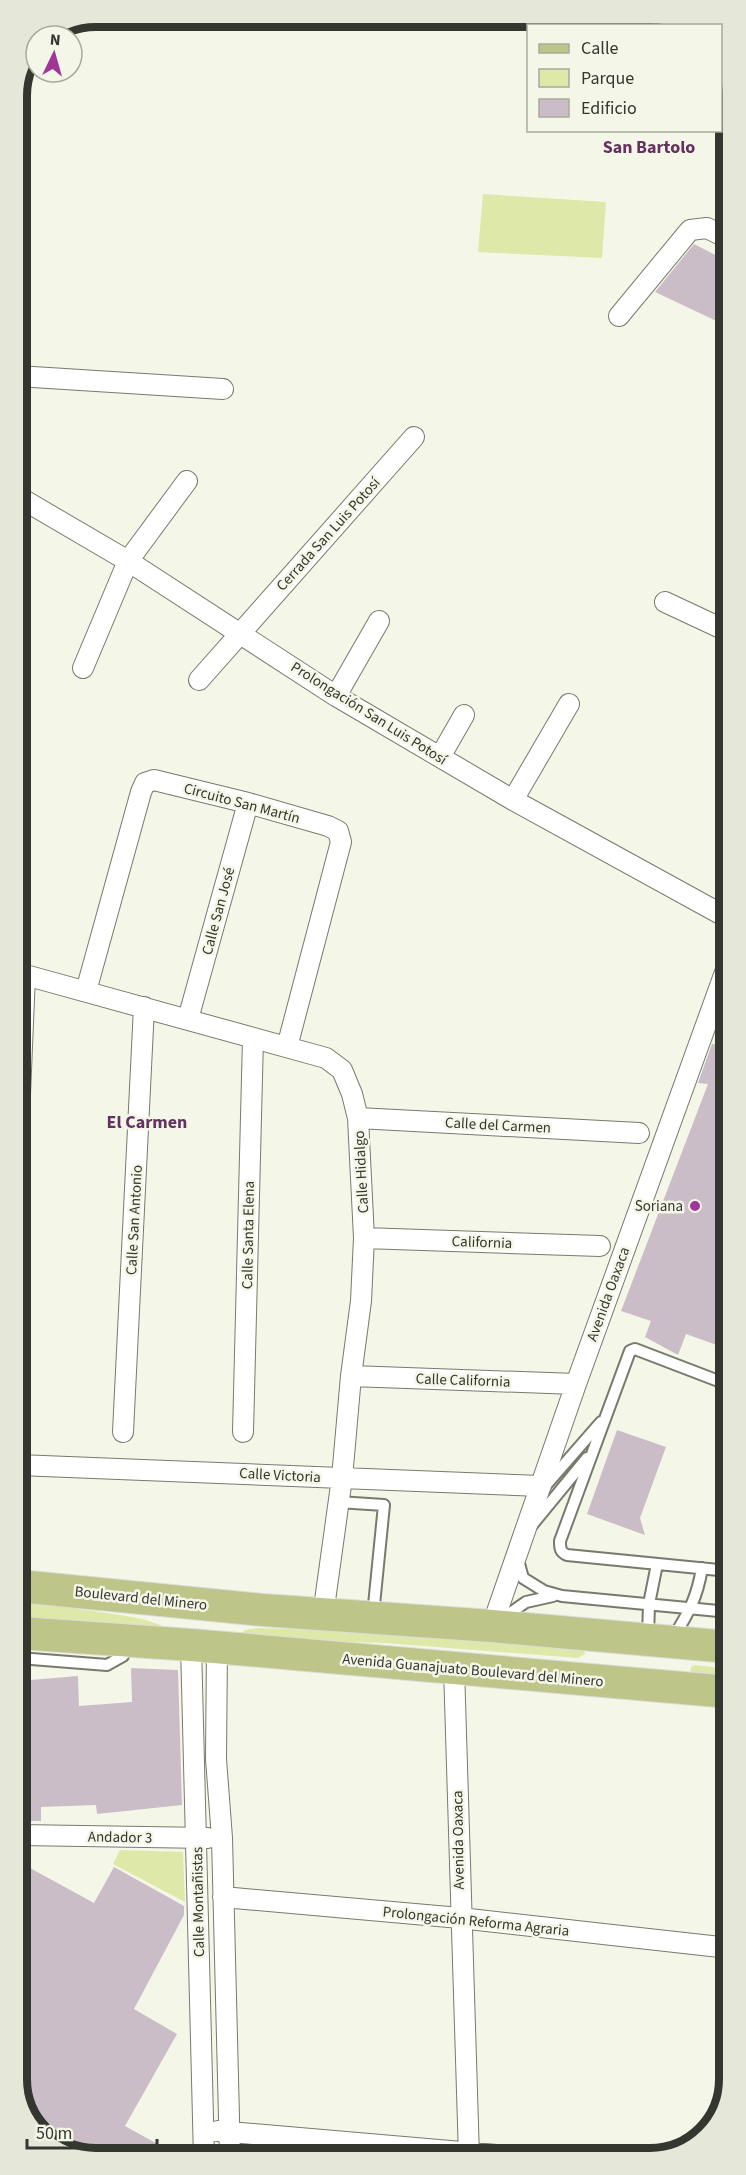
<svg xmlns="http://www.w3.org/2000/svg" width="746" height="2175" font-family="'Source Sans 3',sans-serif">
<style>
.green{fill:#dee8a9}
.building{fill:#cabdc8}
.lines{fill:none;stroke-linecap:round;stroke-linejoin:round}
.lane-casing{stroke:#777a6c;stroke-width:14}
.street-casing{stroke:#777a6c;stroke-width:22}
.primary-casing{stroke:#dadbda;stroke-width:34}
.lane{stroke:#fff;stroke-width:10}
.street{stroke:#fff;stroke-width:20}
.primary{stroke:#bec588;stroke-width:32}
.poi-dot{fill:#9f3698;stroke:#f4f7e7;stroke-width:2}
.labels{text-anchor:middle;stroke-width:5;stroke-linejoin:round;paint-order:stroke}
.street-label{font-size:15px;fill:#343630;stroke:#f4f7e7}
.poi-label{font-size:15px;fill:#343630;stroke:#f4f7e7;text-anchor:end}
.quarter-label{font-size:18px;font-weight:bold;fill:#653160;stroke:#f4f7e7}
.rim{fill:none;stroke:#343630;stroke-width:8}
</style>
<rect width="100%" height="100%" fill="#f4f7e7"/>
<path class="green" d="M483,194l123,8 -4,56 -124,-6z
M19,1600l108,16 19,4 20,7v4l-147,-10z
M257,1628l68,2 258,17 2,7 -7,4 -193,-15 -134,-4 -7,-1 -2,-5 3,-3z
M695,1665l34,4v10l-39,-5 1,-7z
M120,1850l63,2 2,50 -72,-38z"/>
<path class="building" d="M694,244l33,17v65l-72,-34z
M712,1044l16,2v303l-42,-15 -8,21 -33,-18 6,-16 -30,-10 87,-227 -10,-1z
M617,1430l49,17 -26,71 5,17 -58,-21z
M131,1668l47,2 4,135 -85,9 -1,-9 -55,2v14h-22v-140l59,-5 1,30 53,-4z
M19,1862l75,41 20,-36 70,39v9l-50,94 43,25 -52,92 58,32h-87l-34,-19 -4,6 -14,-6 -25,-39z"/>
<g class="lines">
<defs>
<path id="lane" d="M729,1385l-94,-36 -5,2 -70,190c0,7 0,11 7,14l162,16
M546,1485l55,-63
M338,1502l46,3 -11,110
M532,1525l55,-67
M518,1560l5,18 21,13 18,5 167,16
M500,1620l26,-18 27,-6
M648,1637l1,-33 8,-40
M673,1638c16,-26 24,-40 29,-70
M19,1658l88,7 16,-9 4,-12"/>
<path id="street" d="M588,17l80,5
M619,316l71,-86 17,-2 20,10
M17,376l206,13
M17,496l111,65 208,135 177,104 215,118
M665,602l62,29
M83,668l45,-107 59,-80
M199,680l215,-243
M336,696l43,-75
M440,757l24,-42
M513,800l56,-96
M18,973l308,85 16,12 10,24 6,24 6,120 -3,63 -10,75 -9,102 -19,137
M86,991l55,-199 4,-9 9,-3 94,23 80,23 10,5 3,11 -54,205
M188,1019l60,-216
M358,1118l281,15
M18,1142l7,-167
M364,1238l236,8
M351,1376l225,8
M123,1432l21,-425
M243,1432l10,-394
M18,1465l523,21
M492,1626l84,-242 152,-420
M191,1645l13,513
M217,1647l-1,112 6,79 8,320
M454,1668l15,489
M19,1835l189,3
M223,1897l237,21 269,30
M218,2131l290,25"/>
<path id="primary" d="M19,1586l244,24 229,16 237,21
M19,1633l172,12 538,47"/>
</defs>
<use href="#lane" class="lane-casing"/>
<use href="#street" class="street-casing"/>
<use href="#primary" class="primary-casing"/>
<use href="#lane" class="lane"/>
<use href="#street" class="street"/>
<use href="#primary" class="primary"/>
</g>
<circle class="poi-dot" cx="695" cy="1206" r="6"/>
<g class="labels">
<g class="street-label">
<text transform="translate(328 534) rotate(-48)" y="5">Cerrada San Luis Potosí</text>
<text transform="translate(369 713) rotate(32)" y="5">Prolongación San Luis Potosí</text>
<text transform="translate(242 803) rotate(15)" y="5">Circuito San Martín</text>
<text transform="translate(218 911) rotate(-75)" y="5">Calle San José</text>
<text transform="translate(498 1125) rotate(3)" y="5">Calle del Carmen</text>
<text transform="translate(361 1172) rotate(-93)" y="5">Calle Hidalgo</text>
<text transform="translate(134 1220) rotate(-87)" y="5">Calle San Antonio</text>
<text transform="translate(248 1235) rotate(-89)" y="5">Calle Santa Elena</text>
<text transform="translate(482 1242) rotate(2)" y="5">California</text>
<text transform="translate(608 1294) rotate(-70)" y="5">Avenida Oaxaca</text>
<text transform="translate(463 1380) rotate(2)" y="5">Calle California</text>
<text transform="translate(280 1475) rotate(3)" y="5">Calle Victoria</text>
<text transform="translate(141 1598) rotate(6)" y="5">Boulevard del Minero</text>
<text transform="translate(473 1670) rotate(5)" y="5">Avenida Guanajuato Boulevard del Minero</text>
<text transform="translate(120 1837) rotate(1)" y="5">Andador 3</text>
<text transform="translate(458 1840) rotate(-91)" y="5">Avenida Oaxaca</text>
<text transform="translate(198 1902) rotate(-91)" y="5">Calle Montañistas</text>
<text transform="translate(476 1921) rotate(6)" y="5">Prolongación Reforma Agraria</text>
</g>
<g class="poi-label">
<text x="683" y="1211">Soriana</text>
</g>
<g class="quarter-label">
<text x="649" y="153">San Bartolo</text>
<text x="147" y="1128">El Carmen</text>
</g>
</g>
<path d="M0 0H746V2175H0ZM96 27H650A69 69 0 0 1 719 96V2079A69 69 0 0 1 650 2148H96A69 69 0 0 1 27 2079V96A69 69 0 0 1 96 27Z" fill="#e5e8d8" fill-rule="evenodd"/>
<path class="rim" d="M96 27H650A69 69 0 0 1 719 96V2079A69 69 0 0 1 650 2148H96A69 69 0 0 1 27 2079V96A69 69 0 0 1 96 27Z"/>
<rect x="527" y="24" width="195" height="108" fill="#f4f7e7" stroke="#a7aa9e" stroke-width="1.5"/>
<rect x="539" y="44" width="30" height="9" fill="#bec588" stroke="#a7aa9e" stroke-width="1.5"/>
<text x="581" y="54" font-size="18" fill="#343630">Calle</text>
<rect x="539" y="69" width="30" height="18" fill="#dee8a9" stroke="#a7aa9e" stroke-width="1.5"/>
<text x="581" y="84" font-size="18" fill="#343630">Parque</text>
<rect x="539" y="99" width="30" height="18" fill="#cabdc8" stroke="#a7aa9e" stroke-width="1.5"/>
<text x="581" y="114" font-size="18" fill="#343630">Edificio</text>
<g transform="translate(54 54) rotate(5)"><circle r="28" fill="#f4f7e7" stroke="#a7aa9e" stroke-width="1.5"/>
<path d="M0-4.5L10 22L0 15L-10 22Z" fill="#9f3698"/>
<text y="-9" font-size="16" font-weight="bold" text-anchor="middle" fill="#343630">N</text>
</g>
<path d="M27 2139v9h130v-9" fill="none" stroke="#343630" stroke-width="3"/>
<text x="36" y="2139" font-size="18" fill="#343630" stroke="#f4f7e7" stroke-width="4.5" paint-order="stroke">50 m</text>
</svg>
